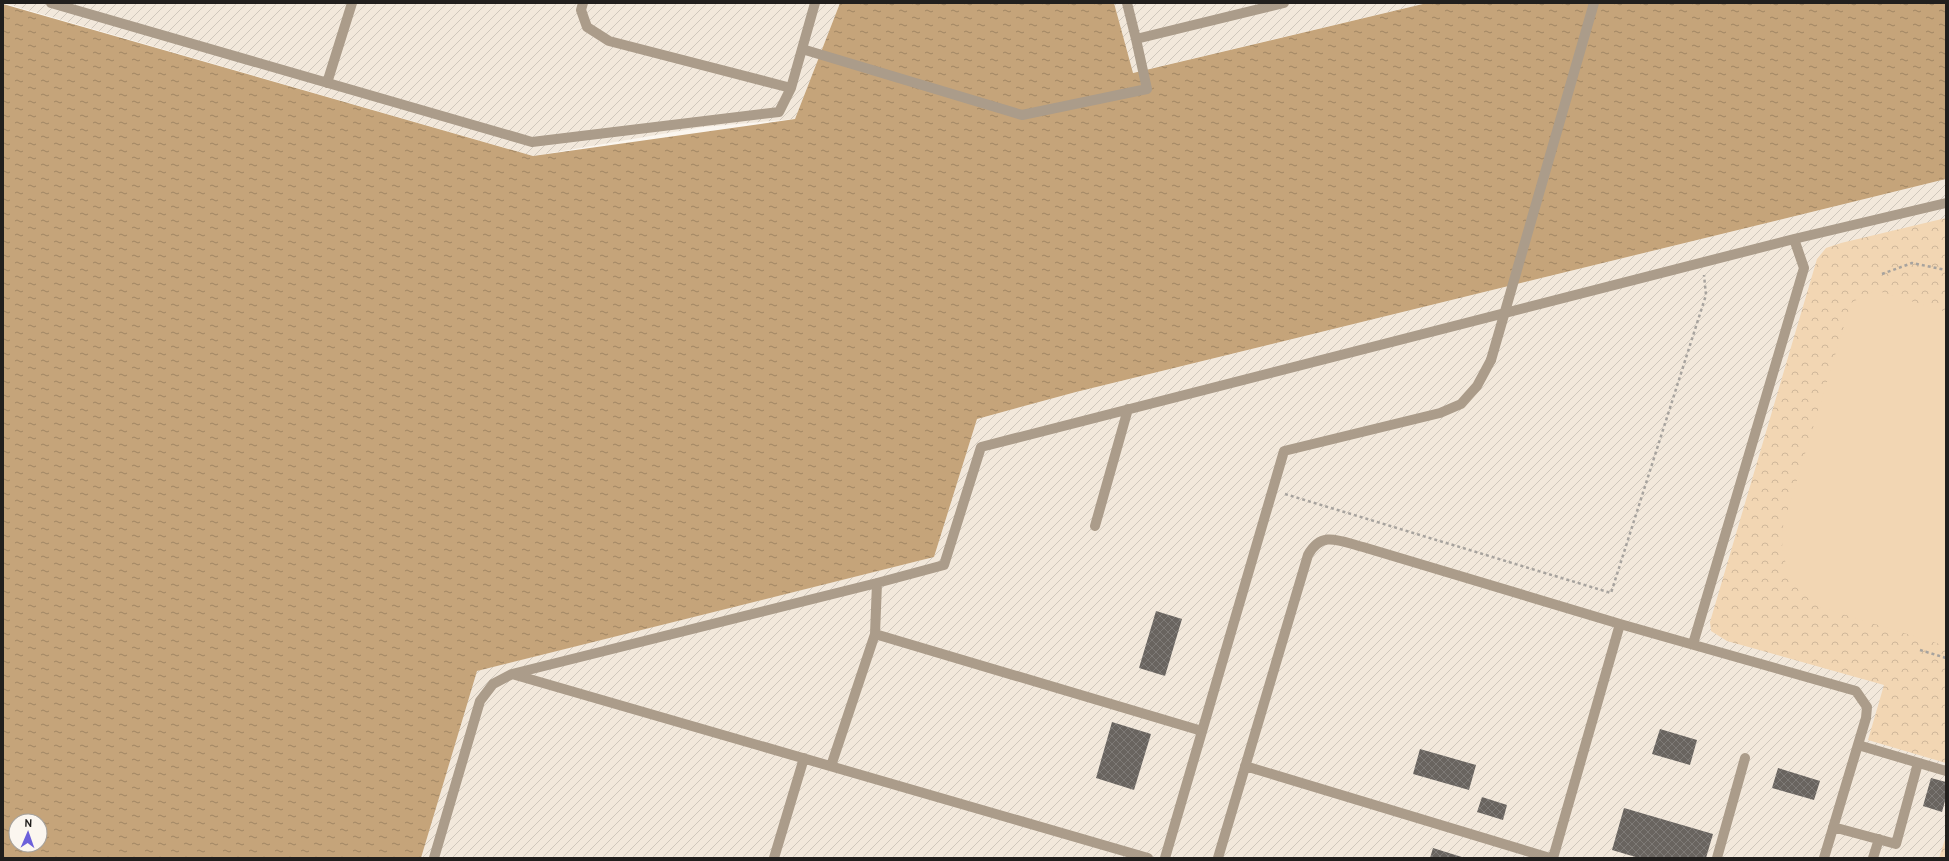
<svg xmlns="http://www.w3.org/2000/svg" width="1949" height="861" font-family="Overpass,sans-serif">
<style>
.industrial{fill:url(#industrial-furrows)}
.park{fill:url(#park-crowns)}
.pitch{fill:#f2d6b3}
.water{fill:url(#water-ripples);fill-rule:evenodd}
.building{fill:url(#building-cross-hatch)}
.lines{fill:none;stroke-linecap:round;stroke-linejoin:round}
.path{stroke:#a7a39e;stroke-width:2.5;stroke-dasharray:3 3;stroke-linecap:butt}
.service{stroke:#ab9c8a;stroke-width:10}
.minor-bridge{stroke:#ab9c8a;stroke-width:10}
</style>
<defs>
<pattern id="industrial-furrows" width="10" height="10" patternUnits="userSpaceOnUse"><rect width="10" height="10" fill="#f2e8db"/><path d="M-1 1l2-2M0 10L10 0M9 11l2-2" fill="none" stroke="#cfc7bc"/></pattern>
<pattern id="park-crowns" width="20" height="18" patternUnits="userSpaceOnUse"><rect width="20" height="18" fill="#f2d6b3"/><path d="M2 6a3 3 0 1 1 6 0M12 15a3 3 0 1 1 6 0" fill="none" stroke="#cfb79a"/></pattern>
<pattern id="water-ripples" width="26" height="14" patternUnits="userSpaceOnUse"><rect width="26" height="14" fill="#c5a47a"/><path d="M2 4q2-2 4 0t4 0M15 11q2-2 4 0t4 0" fill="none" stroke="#a08563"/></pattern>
<pattern id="building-cross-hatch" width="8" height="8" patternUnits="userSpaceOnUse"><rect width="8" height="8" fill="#69645f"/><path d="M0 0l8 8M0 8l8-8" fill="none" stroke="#7e7a76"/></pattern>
</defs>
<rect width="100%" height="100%" fill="#fbf6ef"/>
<path class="industrial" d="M3,3h837l-45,116 -92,8 -170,29z
M1114,3h313l-295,70z
M1946,179v679h-1525l55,-187 458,-114 43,-138 99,-27z"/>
<path class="park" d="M1946,218v545l-78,-23 16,-55 -157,-44 -16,-10 -1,-9 107,-363 9,-11 15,-5z
M1946,836v22h-7z"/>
<path class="pitch" d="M1875,290l71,22v334l-126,-39 -21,-16 -11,-20 -6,-21 1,-24 68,-223z"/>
<path class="water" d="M840,3h274l19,70 294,-70h519v176l-870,213 -99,27 -43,138 -457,114 -56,187h-418v-854l530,152 262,-37zM16,821h24v24h-24z"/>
<path class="building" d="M1156,611l26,8 -17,57 -26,-8z
M1112,722l39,12 -17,56 -38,-12z
M1660,729l37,11 -7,25 -38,-11z
M1420,749l56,16 -7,25 -56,-16z
M1778,768l42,13 -6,19 -42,-12z
M1931,778l15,4v15l-4,15 -19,-6z
M1482,797l25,8 -4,15 -26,-8z
M1624,808l89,26 -7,24h-67l-27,-8z
M1433,848l32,10h-35z"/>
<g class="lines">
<path class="path" d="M1882,274l30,-11 34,7
M1285,494l326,99 95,-298 -2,-20
M1920,650l26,8"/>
<path class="service" d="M51,3l481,139 247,-30 12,-24 24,-85
M583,3l-2,7 6,17 22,14 182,47
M1127,3l9,36 148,-36
M802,49l220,66 125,-26 -11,-50
M327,83l25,-80
M1095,526l33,-117
M875,634l327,97
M1693,644l111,-376 -10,-29
M512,674l636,184
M1858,745l88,26
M831,766l44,-132 2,-51
M1245,766l305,92
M1833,827l63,17 22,-81
M434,858l46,-157 13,-17 19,-10 365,-91 67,-18 37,-118 813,-208 152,-36
M774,858l30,-100
M1165,858l119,-407 156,-38 21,-9 16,-18 14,-26
M1218,858l90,-303c14,-25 31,-14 55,-8l257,77 236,67 11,16 -1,11 -42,140
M1553,858l67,-234
M1717,858l28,-100
M1873,858l6,-19"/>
<path class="minor-bridge" d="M1491,360l103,-357"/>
</g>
<rect width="1949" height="861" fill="none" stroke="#211f1d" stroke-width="8"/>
<g transform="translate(28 833) rotate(2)"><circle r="19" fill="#fbf6ef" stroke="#a4a09b"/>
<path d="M0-3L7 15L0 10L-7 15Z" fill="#6c60da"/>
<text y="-6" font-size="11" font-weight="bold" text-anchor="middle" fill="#211f1d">N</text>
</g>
</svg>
